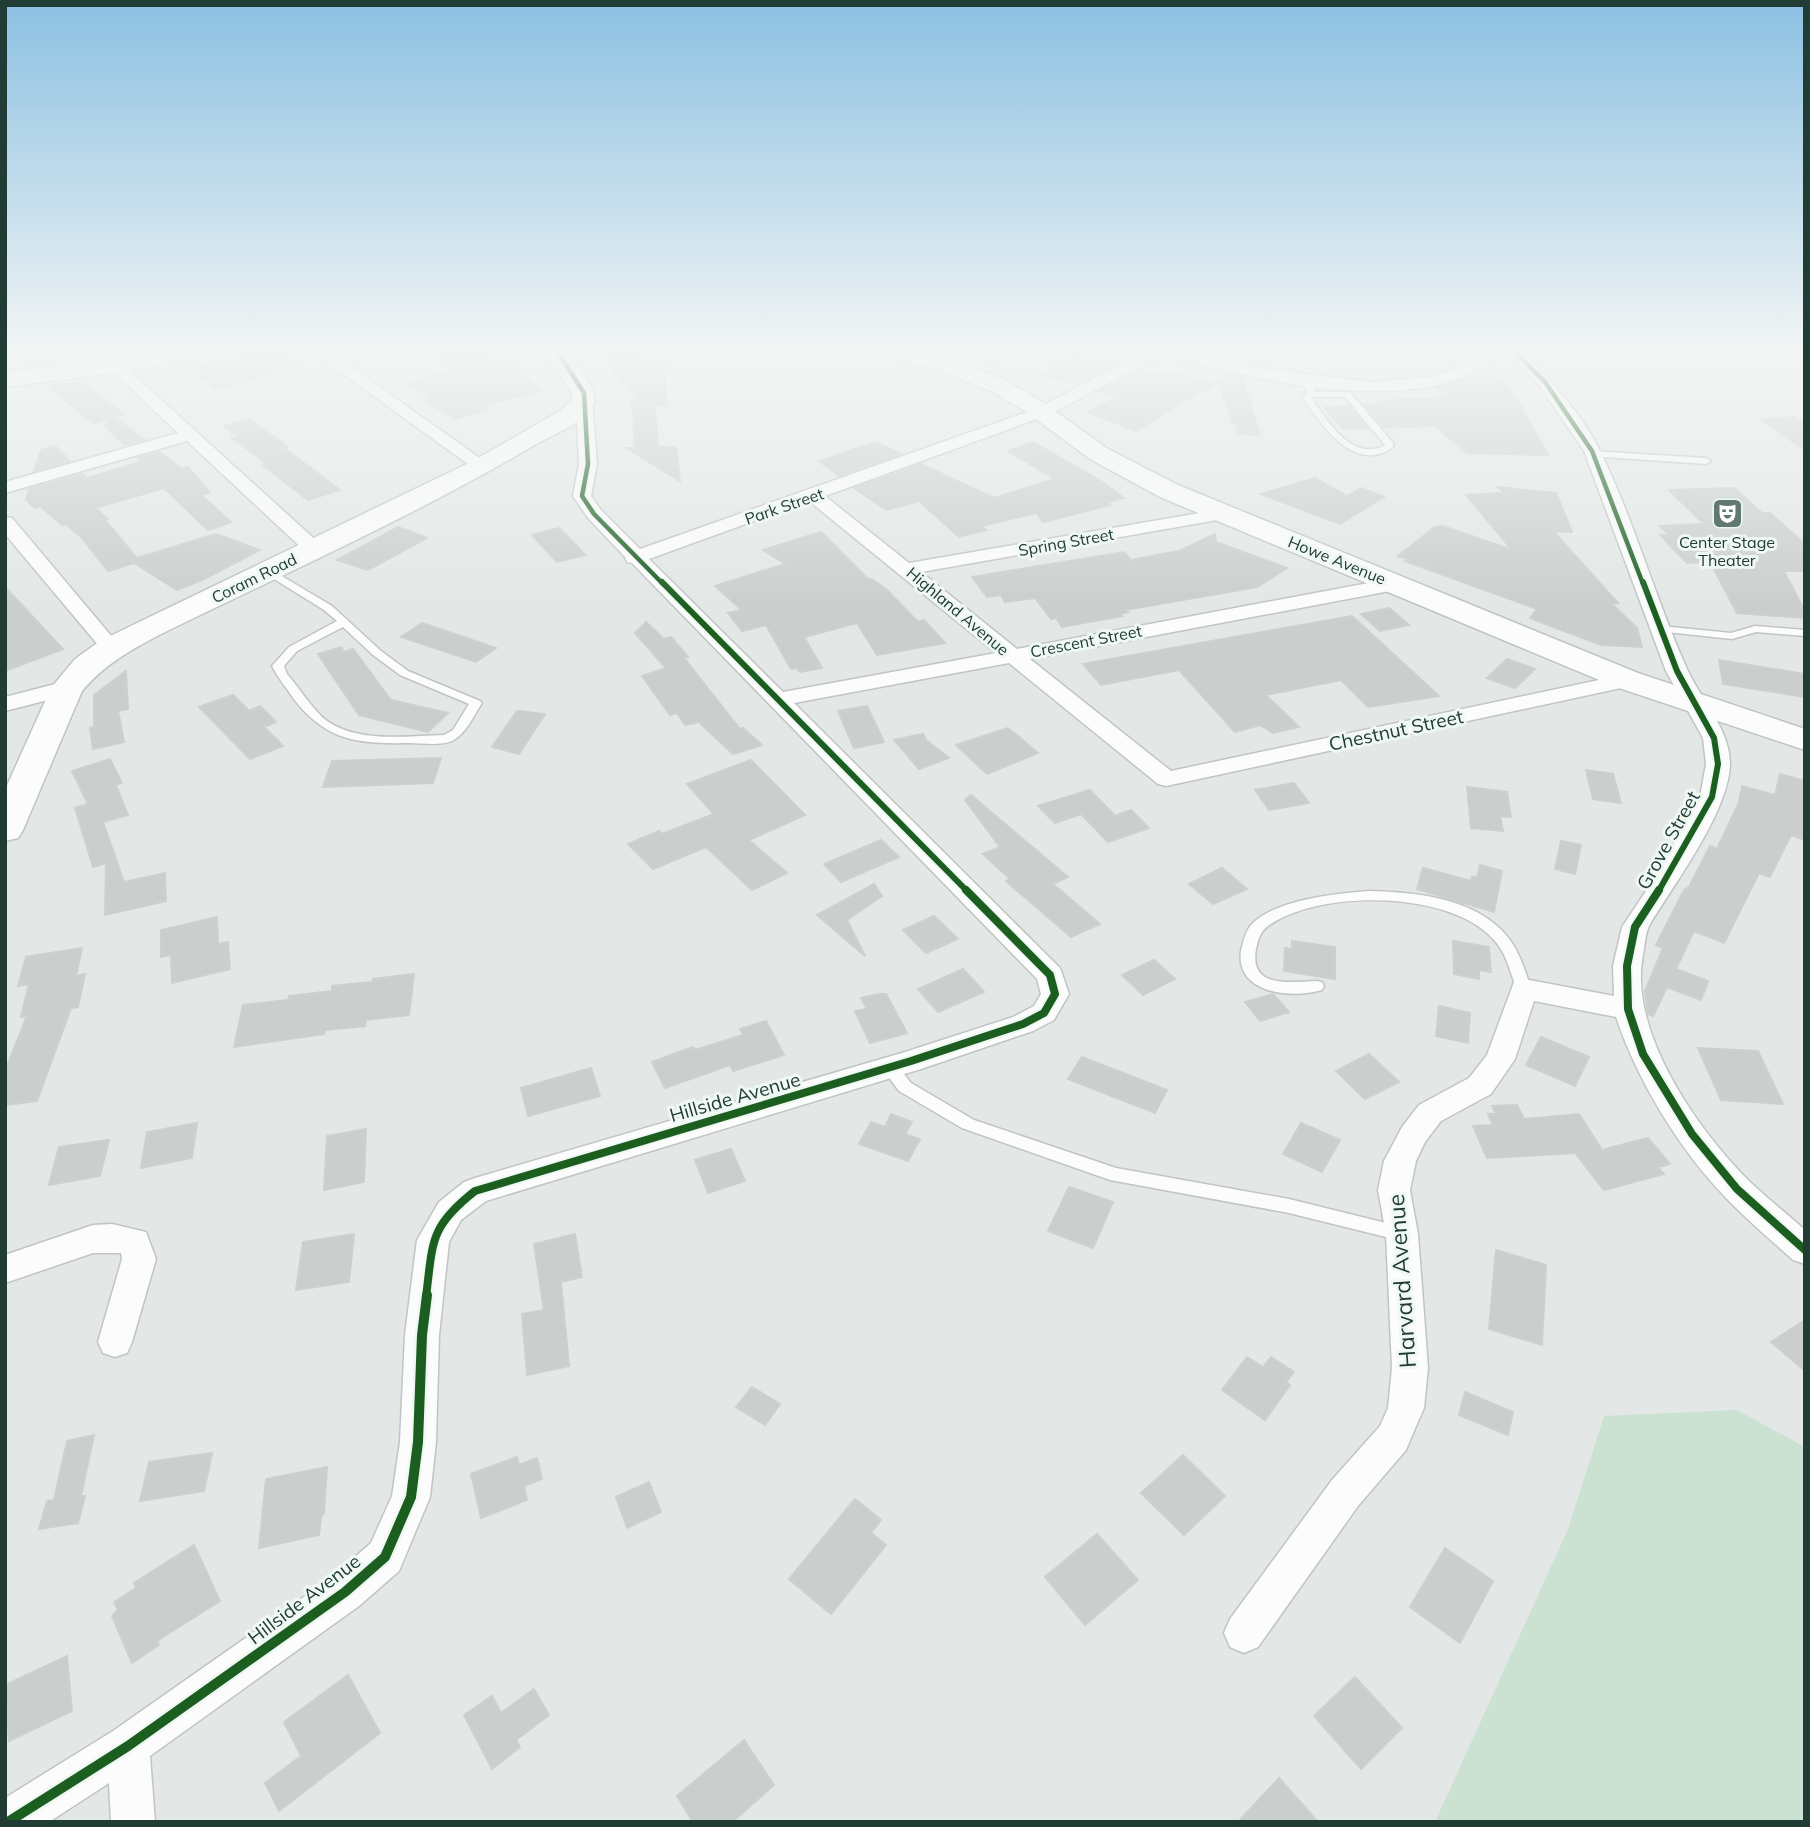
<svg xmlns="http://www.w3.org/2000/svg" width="1810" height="1827" font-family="Mulish,sans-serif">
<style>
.green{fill:#cbe2d2}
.building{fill:#cacfcd;stroke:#cbd1cf;stroke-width:2}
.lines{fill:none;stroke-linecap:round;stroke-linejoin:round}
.lane-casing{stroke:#c0c5c3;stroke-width:3}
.street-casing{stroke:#c0c5c3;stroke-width:3}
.secondary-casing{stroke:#bec6c3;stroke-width:3}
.lane{fill:#fbfcfb;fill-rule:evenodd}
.street{fill:#fbfcfb;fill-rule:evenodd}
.secondary{fill:#fbfcfb;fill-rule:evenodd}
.cycleway-far3-casing{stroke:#f0f8f4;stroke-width:7}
.cycleway-far2-casing{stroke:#f0f8f4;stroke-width:10}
.cycleway-far1-casing{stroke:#f0f8f4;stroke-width:12}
.cycleway-casing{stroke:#f0f8f4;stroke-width:15}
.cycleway-far3{stroke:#1b5e20;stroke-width:4.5}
.cycleway-far2{stroke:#1b5e20;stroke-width:6}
.cycleway-far1{stroke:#1b5e20;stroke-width:8}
.cycleway{stroke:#1b5e20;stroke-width:10}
.labels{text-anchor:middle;stroke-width:6;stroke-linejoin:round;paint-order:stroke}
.far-street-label{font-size:16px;fill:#203c35;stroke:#f0f8f4}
.far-poi-label{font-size:16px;fill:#203c35;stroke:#f0f8f4}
.street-label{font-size:19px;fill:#203c35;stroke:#f0f8f4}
.near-street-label{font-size:23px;fill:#203c35;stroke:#f0f8f4}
</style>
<rect width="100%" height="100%" fill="#e3e8e6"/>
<path class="green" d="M1737,1410l68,37v375h-370l133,-293 36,-113z"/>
<path class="building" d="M264,349h15l22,16 -84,24 -27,-21z
M430,349h50l14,9 8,-2 39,35 -59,15 5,3 -31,10 -30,-17 5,-1 -6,-3 5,-2 -23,-12 50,-16z
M647,349h3l1,13 14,-3 -7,7 6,-1 3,40 -12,1 3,41h18l4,34 -54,-33h9l-2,-41h-2l6,-23 -7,7 -20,-21 6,-2 -11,-13 27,-5 11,13z
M1078,351l2,10 8,-5 29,8 -40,21 -35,-10z
M1140,370l22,6 6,-4 45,12 -77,47 -49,-19 33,-15 -21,-6z
M1227,373l15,4 18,58 -22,-1 -2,-10h-3l-15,-45 7,2 -2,-6z
M1468,377l33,1 14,18 33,59 -81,-2 -32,-27 -51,2 -20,-23 18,-1 -3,-3 76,-4 -18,-10z
M83,382l41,32 -9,3 29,23 -20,5 -19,-19 7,-9 -19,6 -46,-37z
M1349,406l19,22 -25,1 -19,-22z
M1794,417l11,7v26l-45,-31z
M249,419l39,28 -4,1 56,42 -32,10 -46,-35 5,-2 -36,-25 7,-2 -14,-10z
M875,442l26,12 -62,22 -20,-15z
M1033,442l68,39 23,17 -17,4 4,3 -68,17 -7,-9 -55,13 5,4 -27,7 -40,-36 -33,9 -32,-22 67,-24 73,34 61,-19 -47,-28z
M55,446l15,15 -36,10 7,-21z
M160,452l22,17 6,-2 22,26 -9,2 30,27 -23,8 -44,-42 -69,20 13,11 -3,1 32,38 79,-24 44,16 -58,30 -25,10 -43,-27 -26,8 -27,-34 -15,-13 -4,1 -22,-19 -5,2 -9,-8 3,-11 53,-15 5,4 54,-16 -4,-4z
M1315,478l32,18 14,-8 23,9 -44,27 -79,-30z
M1498,487l58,6 16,39 -19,-1 65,72 -6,1 25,24 5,19 -41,-2 -71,-27 7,-9 -132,-48 2,-2 -9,-3 37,-29 8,-1 69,24 -46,-55 38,-2z
M1734,488l28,25h8l35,31v27h-21l21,41v6l-68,-5 -27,-51 -23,1 -27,-28h9l-9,-9 44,-2 -35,-34z
M398,527l29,11 -59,32 -31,-10z
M559,528l10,10 16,17 -28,7 -25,-27z
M821,532l48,48 3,-1 15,11 31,32 6,-2 21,23 -68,12 -20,-32 -53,14 18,31 -22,4 -3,-4 -6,1 -25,-44 -24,6 -14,-18 14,-3 -27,-24 70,-22 -22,-14z
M1215,534l1,8 71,26 -30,19 -132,23 3,2 -8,2 2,2 -60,11 -6,-9 -5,1 -16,-21 -30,4 -4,-7 -14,2 -15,-20 152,-25 7,8 48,-9z
M5,587l58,62 -58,22z
M1389,608l20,17 -29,6 -19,-17z
M1352,616l87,80 -71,11 -27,-27 -75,15 33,32 -26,6 -13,-8 -25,7 -56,-62 -78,15 -18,-21z
M646,622l18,17 7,-2 17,20 -4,1 56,71 3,-1 19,17 -29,9 -34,-32 -14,3 -8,-12 -7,2 -28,-39 24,-8 -31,-35z
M422,623l74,25 -20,14 -75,-25z
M341,647l3,5 9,-3 38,51 57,13 -20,19 -69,-17 -41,-61z
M1507,659l28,10 -20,19 -28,-10z
M1719,660l86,14v23l-82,-13z
M126,671l2,38 -10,2 6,31 -31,7 -3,-21 4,-1v-32z
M233,695l16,16 11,-5 16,16 -12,5 19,19 -33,13 -51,-52z
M867,706l17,36 -30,6 -16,-37z
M517,711l28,3 -26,40 -27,-7z
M1008,728l30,25 -51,21 -31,-29z
M923,734l3,6 23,18 -30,11 -25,-29z
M441,758l-8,25 -110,4 9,-26z
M110,759l12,24 -6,2 12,30 -25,7 21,60 41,-9 1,28 -61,14 1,-52 -13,4 -18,-59 13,-4 -16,-33z
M751,760l54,55 -56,25 38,33 -35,17 -46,-43 -53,22 -25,-25 31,-13 3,3 52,-20 -27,-30z
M1586,770l27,4 8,29 -28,-4z
M1780,774l25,7v59l-14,-5 -21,42 -11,-4 -35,70 -30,-12 -18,38 32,12 -7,19 -34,-13 -14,29 -5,-2 -3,-23 18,-43 -7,-3 28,-55 5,-3 21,-41 7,3 22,-47 3,-16 33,9z
M1294,783l15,20 -40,7 -14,-20z
M1467,787l40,5 4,25 -11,-1 3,15 -32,-3z
M1090,790l25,26 16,-6 18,18 -41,14 -27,-28 -26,9 -17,-17z
M971,795l97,82 -15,7 47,40 -29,13 -65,-56 4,-2 -27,-25 17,-7 -35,-47z
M881,840l18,17 -58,25 -17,-18z
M1561,841l20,4 -6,29 -20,-5z
M1480,865l22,6 -8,41 -77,-23 6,-21 48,13 1,-5 5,2z
M1222,868l25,21 -34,15 -24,-20z
M874,884l8,12 -35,24 18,36 -48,-41z
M934,916l24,23 -32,14 -23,-23z
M217,917l1,27 10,-2 2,27 -58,14 -1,-28 -10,2v-27z
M1292,941l43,6v32l-51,-8 1,-23 7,1z
M1453,941l36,6 2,25 -12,-2v9l-25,-5z
M82,948l-6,28 9,-2 -7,33 -7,1 -34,93 -32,4v-34l22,-55 -6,1 8,-33 -11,2 8,-29z
M1154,960l21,19 -32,16 -21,-20z
M963,969l21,23 -46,20 -20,-23z
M414,974l-5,41 -43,5 -1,6 -40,4 -1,4 -90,13 9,-42 45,-5 1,-4 43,-5v-5l40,-4 1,-3z
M879,994h7l21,39 -37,10 -15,-32 12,-2 -6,-11z
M1273,994l16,18 -29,9 -15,-19z
M1439,1006l31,7 -2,30 -32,-7z
M766,1021l18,34 -51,16 -3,-6 -65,23 -13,-26 41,-15 2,3 48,-15 -3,-6z
M1541,1037l48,20 -14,29 -49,-21z
M1698,1048l60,3 25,53 -62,-4z
M1369,1054l30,28 -34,17 -29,-28z
M1082,1057l85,33 -12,23 -87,-34z
M591,1068l9,28 -72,20 -7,-28z
M1517,1105l7,14 55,-5 23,36 46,-12 22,26 -12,3 6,7 -60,16 -29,-37 -88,5 -14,-32 20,-1 -5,-11h8l-4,-8z
M891,1114l21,8 -7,12 15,5 -12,22 -49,-17 12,-22 14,5z
M197,1123l-5,35 -51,10 6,-36z
M1301,1123l39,17 -18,32 -39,-18z
M366,1129l-2,53 -40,8 3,-54z
M109,1140l-9,36 -51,9 10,-38z
M731,1149l14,32 -37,12 -13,-33z
M1069,1187l44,15 -20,46 -45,-17z
M354,1234l-5,48 -53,8 7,-48z
M575,1234l7,43 -21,5 8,84 -42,9 -5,-61 22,-4 -10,-66z
M1496,1250l50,15 -4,80 -53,-16z
M1805,1320v51l-34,-29z
M1247,1357l16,10 8,-10 23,15 -8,10 4,3 -25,35 -43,-30z
M752,1387l28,17 -15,21 -29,-18z
M1465,1392l48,20 -5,23 -49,-20z
M94,1435l-13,61h4l-7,27 -39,6 8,-28 7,-1 13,-59z
M212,1453l-8,38 -64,10 9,-39z
M1183,1455l42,41 -41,39 -43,-42z
M517,1457l2,8 18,-7 5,21 -18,7 3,14 -46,18 -10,-44z
M327,1467l-3,46 -3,4 -2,18 -60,13 7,-69z
M649,1482l12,30 -34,16 -11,-31z
M855,1499l26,21 -10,13 15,12 -55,69 -42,-35z
M1097,1534l41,46 -53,45 -40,-48z
M194,1545l26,56 -63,40 2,4 -27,18 -20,-47 6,-6 -4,-8 22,-14 -2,-5z
M1445,1548l48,33 -33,62 -50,-36z
M67,1656l5,55 -63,30 -4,-56z
M348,1675l32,58 -101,78 -14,-28 36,-27 -17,-34z
M1355,1677l47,51 -41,41 -47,-53z
M534,1689l15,26 -33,25 4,7 -28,22 -28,-54 28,-19 9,17z
M744,1740l30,45 -42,37h-39l-16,-26z
M1279,1778l39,44h-80z"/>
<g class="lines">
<defs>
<path id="lane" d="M1008,349h11l-55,23 -7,-2z
M1302,377h6l7,15h35l43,51v4c-39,28 -71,-22 -90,-49l4,-4zM1314,397h31l40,48c-33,18 -58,-25 -73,-46z
M1593,451l113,7 5,3 -5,3 -116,-8v-4z
M270,569l62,37 49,45 27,20 72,30 2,2c-8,12 -16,31 -30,38 -11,5 -31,2 -43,2 -52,1 -83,-2 -116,-45 -7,-11 -15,-20 -21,-32l17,-19 48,-26 -13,-11 -58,-36v-4zM343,627l30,28 27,20 69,29 -16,26 -9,5c-38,1 -91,9 -122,-18 -13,-13 -23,-29 -35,-43l-3,-8 13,-15z
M1661,626l70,7 24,-7 50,4v6l-49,-4 -24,7 -75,-8 -1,-2z
M1368,891c45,1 106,6 138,44 13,15 19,35 25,54l-2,4h-10c-9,-18 -11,-38 -25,-53 -43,-50 -175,-51 -226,-14 -8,6 -10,14 -12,23 -7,40 34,33 61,32l5,1 2,4 -2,4c-30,9 -87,4 -81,-39 2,-10 5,-22 13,-29 26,-23 81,-28 114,-31z
M890,1062l6,2 15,19 63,37 142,48 173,31 113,28 6,2 3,5 -3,5 -6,2 -113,-28 -179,-33 -148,-52 -63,-37 -17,-23 2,-4z"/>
<path id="street" d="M107,349h14l2,16 198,180 2,4 -2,4h-14l-120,-112 -182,52v-11l173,-49 -68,-64z
M309,349h17l165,117 -9,5 -6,-1z
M1151,349h28l80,19 112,14 60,-5 21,-7 36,-21h32c28,27 65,69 81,104 34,70 54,145 86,216 14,31 43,60 43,95 -1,47 -55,119 -80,160 -5,9 -5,21 -7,31 -15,76 54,174 106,226 18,17 37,32 56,49v34l-12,-4c-22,-20 -46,-40 -67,-62 -47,-49 -88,-116 -110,-181l-82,-16 -19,58 -24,35 -50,27 -16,21 -9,19 -6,29 8,44 10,134 -4,40 -13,30 -5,12 -48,56 -100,141 -14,6 -14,-6 -6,-14 6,-14 102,-139 48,-54 8,-18 4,-40 -6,-134 -8,-44 6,-29 18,-34 17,-22 50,-27 18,-23 27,-73 10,-3 90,17 -1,-30 9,-39 26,-39 52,-91 6,-33 -3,-26 -37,-67 -82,-220 -45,-66 -34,-35c-75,75 -252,30 -341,4l-116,61 -223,81 84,67 314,-54 9,5 -9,5 -302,53 96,77 378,-71 7,2 3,4 -10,6 -365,69 141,112 456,-97 8,1 3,5 -3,5 -469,101 -8,-2 -149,-121 -215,40 266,265 9,26 -15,26 -21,11 -112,38 -435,132 -25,19 -12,22 -10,93 -3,107 -6,55 -31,74 -40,35 -209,150 5,66h-44l-2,-39 -60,39h-44v-24l108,-67 218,-153 40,-35 21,-47 8,-54 5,-107 12,-95 22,-38 25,-20 11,-4 430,-126 108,-35 21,-11 7,-12 -4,-15 -405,-416 -5,-1 -2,-5 -37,-39 -15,-22 6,-32 -3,-62 2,-3 6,-2 8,5 5,62 -6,32 10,14 39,39 396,-140zM809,501l187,152 -213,39 -134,-133z
M5,517l7,1 106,126 3,4 -3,4h-14l-99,-118z
M67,681l8,2 3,5 -3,5 -70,18v-14z
M112,1224l34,8 10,27 -24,83 -5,11 -12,4 -12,-4 -5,-11 24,-83 -1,-6h-28l-88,30v-28l88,-30z"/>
<path id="secondary" d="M172,349h47l-3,5 -8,2 -93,17 -110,14v-14z
M545,349h22c7,11 33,43 27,55 -9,18 -39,30 -56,39 -121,72 -253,130 -379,192 -30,16 -55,30 -77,56l-59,139 -5,8 -13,3v-51l46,-102 24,-29 25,-18 37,-18 336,-162 87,-50 12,-11v-7z
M875,349h36l44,11 52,21 34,20 67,48 70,36 460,188 167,56v21l-189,-63 -456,-190 -70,-38 -65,-48 -34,-20 -52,-21 -61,-16z"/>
</defs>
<use href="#lane" class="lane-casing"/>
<use href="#street" class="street-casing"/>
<use href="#secondary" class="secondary-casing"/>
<use href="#lane" class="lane"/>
<use href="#street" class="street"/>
<use href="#secondary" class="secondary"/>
<defs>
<path id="cycleway-far3" d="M556,349l28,44 4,71 -6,32 12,18 69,70
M1512,349l33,33 47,69 51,133"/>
<path id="cycleway-far2" d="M662,582l306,310
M1643,582l34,89 37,67 4,26 -6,33 -54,95"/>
<path id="cycleway-far1" d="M1659,890l-24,37 -8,39 1,43 15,45 49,80 45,55 68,61
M426,1297c7,-55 3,-70 49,-106l436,-130 112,-37 21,-11 11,-19 -5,-19 -84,-85"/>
<path id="cycleway" d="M8,1822l120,-76 217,-154 40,-35 26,-60 7,-55 4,-107 5,-40"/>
</defs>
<use href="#cycleway-far3" class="cycleway-far3-casing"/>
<use href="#cycleway-far2" class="cycleway-far2-casing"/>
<use href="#cycleway-far1" class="cycleway-far1-casing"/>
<use href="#cycleway" class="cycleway-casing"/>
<use href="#cycleway-far3" class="cycleway-far3"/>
<use href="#cycleway-far2" class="cycleway-far2"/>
<use href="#cycleway-far1" class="cycleway-far1"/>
<use href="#cycleway" class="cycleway"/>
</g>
<linearGradient id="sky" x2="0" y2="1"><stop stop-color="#8bc0e2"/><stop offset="0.58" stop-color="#f2f5f4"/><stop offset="1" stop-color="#f2f5f4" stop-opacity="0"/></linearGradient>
<rect width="1810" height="605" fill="url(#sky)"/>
<defs>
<symbol id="theatre-square" viewBox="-11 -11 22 22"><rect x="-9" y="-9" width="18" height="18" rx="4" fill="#647873" stroke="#f0f8f4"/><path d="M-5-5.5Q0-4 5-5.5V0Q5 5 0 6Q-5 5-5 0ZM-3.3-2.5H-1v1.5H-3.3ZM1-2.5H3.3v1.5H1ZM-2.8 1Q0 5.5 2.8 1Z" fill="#fff"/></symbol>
</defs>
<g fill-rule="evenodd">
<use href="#theatre-square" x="1710" y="496" width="35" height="35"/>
</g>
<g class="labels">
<g class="far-street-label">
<text transform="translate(784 506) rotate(-19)" y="6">Park Street</text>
<text transform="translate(1066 542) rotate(-10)" y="6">Spring Street</text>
<text transform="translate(1337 560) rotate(22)" y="6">Howe Avenue</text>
<text transform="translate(254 578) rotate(-26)" y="6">Coram Road</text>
<text transform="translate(958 611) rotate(40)" y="6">Highland Avenue</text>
<text transform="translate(1086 641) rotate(-11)" y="6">Crescent Street</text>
</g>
<g class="far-poi-label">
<text x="1727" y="548">Center Stage<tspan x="1727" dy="18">Theater</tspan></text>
</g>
<g class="street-label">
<text transform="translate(1396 730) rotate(-12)" y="7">Chestnut Street</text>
<text transform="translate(1668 840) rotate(-61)" y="7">Grove Street</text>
<text transform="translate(735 1097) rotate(-16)" y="7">Hillside Avenue</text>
<text transform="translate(304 1599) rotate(-37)" y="7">Hillside Avenue</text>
</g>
<g class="near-street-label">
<text transform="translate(1402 1281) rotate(-94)" y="8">Harvard Avenue</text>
</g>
</g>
<rect width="1810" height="1827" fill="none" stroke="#203c35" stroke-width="14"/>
</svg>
